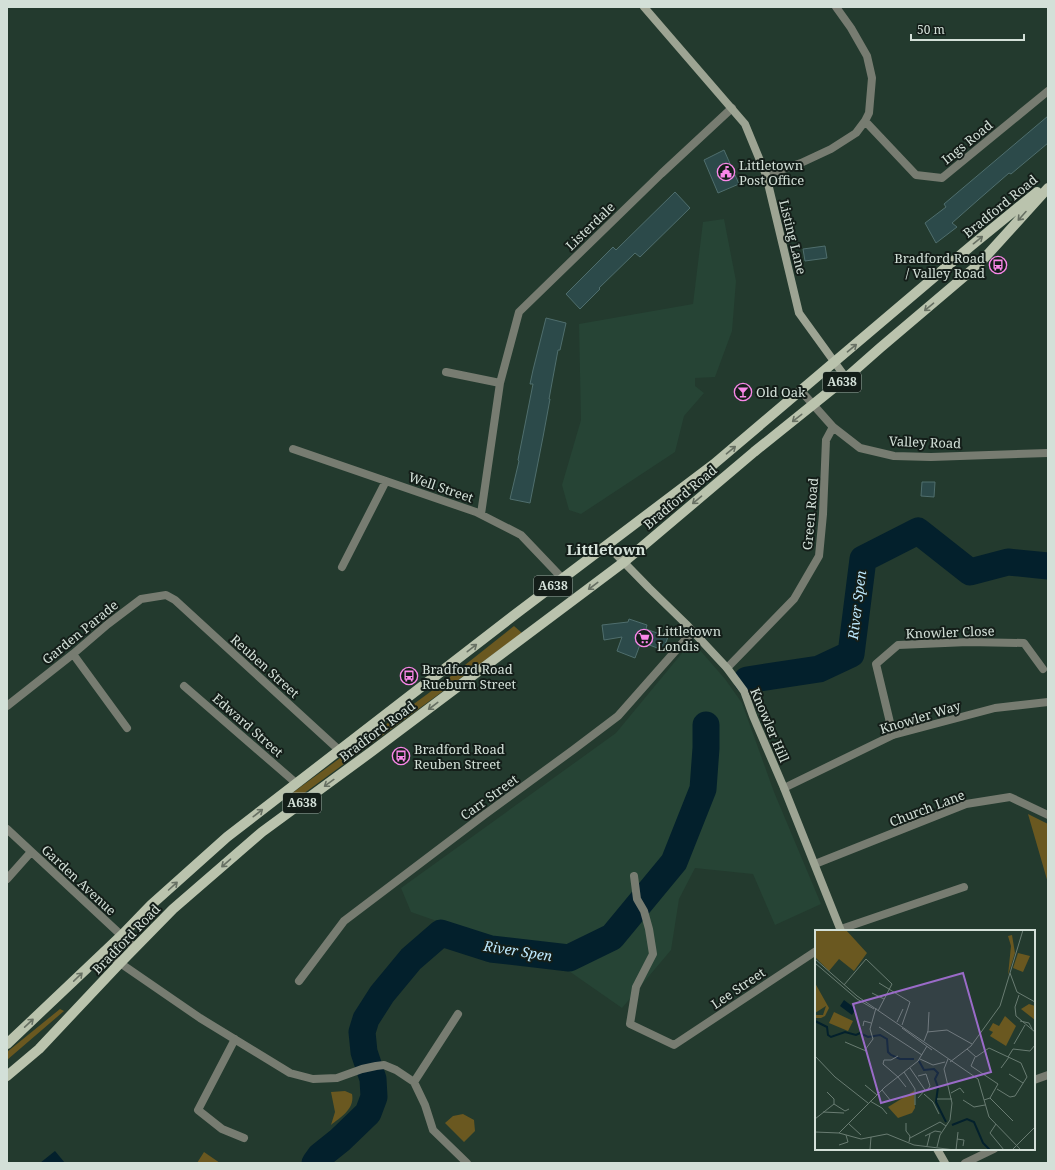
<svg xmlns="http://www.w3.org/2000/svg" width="1055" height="1170" font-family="'Noto Serif',serif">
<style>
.built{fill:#264435}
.green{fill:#6a5820}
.water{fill:#03202c}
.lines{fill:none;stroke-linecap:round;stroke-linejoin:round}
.river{stroke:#03202c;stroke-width:27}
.building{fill:#2c4a4a;stroke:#4f6e6d}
.street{stroke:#777c71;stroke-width:8}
.secondary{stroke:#9da493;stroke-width:8}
.primary{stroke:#bac3ad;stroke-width:10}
.oneway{stroke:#677063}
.labels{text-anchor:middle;stroke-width:4;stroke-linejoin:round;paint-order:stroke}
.shield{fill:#141e19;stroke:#9aa69f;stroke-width:1}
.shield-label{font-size:12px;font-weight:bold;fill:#d3e0d8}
.street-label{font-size:13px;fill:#d3e0d8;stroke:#141e19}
.poi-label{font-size:13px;fill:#d3e0d8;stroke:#141e19;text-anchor:start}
.water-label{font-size:14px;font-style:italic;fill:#bde8fd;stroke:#141e19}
.quarter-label{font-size:15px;font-weight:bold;fill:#d3e0d8;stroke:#141e19}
.inset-river{fill:none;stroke:#03202c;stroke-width:2}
.inset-road{fill:none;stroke:#697c72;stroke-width:1}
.view{fill:#9a6bc8;fill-opacity:0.15;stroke:#9a6bc8;stroke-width:2}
.inset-edge{fill:none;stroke:#d3e0d8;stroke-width:2}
</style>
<rect width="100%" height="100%" fill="#233a2e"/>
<path class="built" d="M724,219l12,62 -4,50 -17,46 -20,1v8l9,7 -20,23 -9,36 -94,62 -12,-4 -7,-25 19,-65 -2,-96 114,-20 10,-82z
M692,641l33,38 17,24 32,89 47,112 -46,21 -22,-51 -58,-6 -16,31 -8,51 -49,58 -56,-39 -38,-21 -77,-22 -40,-14 -10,-24 215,-155z"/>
<path class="green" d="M514,626l8,7 -227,167 -4,-6 150,-110z
M1028,814l20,10v59z
M60,1009l4,2 -57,49v-8z
M345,1091l7,3c3,15 -11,23 -21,31l4,-13 -4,-20z
M463,1114l11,6 1,11 -11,11 -19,-19 8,-7z
M204,1152l16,11h-23z"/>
<path class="water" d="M55,1151l10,12h-25z"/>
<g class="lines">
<path class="river" d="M747,680l72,-11 32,-15 12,-95 55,-28 52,41 38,-10 40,4
M315,1163l5,-7 20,-16 28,-27 6,-16 -1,-18 -9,-27 -2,-20 4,-13 16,-25 29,-35 30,-26 50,16 78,9 43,-21 62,-75 29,-73 3,-41v-23"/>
</g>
<path class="building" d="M1048,116v27l-37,31 -2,-1 -31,27 -26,23 5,4 -21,16 -11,-20 21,-16 -2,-3z
M724,150l15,34 -21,9 -14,-33z
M675,192l15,16 -50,49 -5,-4 -36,35 1,1 -20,20 -14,-15 47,-47 3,3z
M825,246l2,12 -22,3 -2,-12z
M546,318l20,5 -6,27h-2l-9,49h1l-7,38 -13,66 -20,-4 9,-38 -1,-1 15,-76h-3l3,-14z
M922,482h13l-1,15 -13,-1z
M629,619l18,6 -1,4 22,8 -5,13 -22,-8 -6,16 -18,-7 5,-14 -18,3 -2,-15 26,-3z"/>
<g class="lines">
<path class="street" d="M865,121l51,54 26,3 106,-87
M766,175l35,-12 30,-14 25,-16 9,-12 4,-8 3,-35 -5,-22 -16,-28 -15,-21
M446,372l54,11
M801,391l32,36 27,21 34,8 37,1 117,-4
M293,449l183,63 45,23 41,43
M481,514l19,-131 19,-71 142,-138 71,-66
M342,567l44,-86
M73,654l54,74
M727,668l67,-69 25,-43 4,-42 3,-74 7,-13
M184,686l112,97
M7,706l66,-52 35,-30 33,-25 25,-4 9,5 164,150
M893,735l-17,-71 22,-19 70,-3 56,1 19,26
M784,788l109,-53 102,-27 53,-6
M7,829l128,119
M815,864l151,-60 44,-7 38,18
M634,876l3,23 7,12 5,18 4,25 -17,33 -6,37 44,21 142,-94
M7,879l24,-27
M841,929l123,-42
M104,951l16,12 80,55 90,55 23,6 24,-1 25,-9 14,-3 8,-1 12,5 18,12 11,23 8,25 34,33
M299,981l45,-60 140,-106 89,-65 45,-34 75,-85
M235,1039l-37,71 24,19 22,9
M1034,1080l14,-5
M414,1082l44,-68
M965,1163l29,-14"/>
<path class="secondary" d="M644,7l101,117 21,51 33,138 47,65
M607,545l42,43 37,36 41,44 17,23 9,25 31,72 57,143
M937,1149l8,14"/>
<path class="primary" d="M7,1044l114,-108 30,-31 76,-68 286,-221 201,-152 257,-218 66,-54
M7,1076l32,-27 81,-86 53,-54 89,-77 109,-80 253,-190 130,-110 92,-74 34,-30 99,-84 69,-76"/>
</g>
<defs><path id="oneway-shaft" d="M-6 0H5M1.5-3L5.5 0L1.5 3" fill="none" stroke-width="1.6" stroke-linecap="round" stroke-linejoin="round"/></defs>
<g class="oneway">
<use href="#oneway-shaft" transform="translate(1022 216) rotate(132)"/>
<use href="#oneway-shaft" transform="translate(978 240) rotate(-39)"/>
<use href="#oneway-shaft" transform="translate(929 307) rotate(140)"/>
<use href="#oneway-shaft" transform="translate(852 348) rotate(-40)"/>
<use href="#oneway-shaft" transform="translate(797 418) rotate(142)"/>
<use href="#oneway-shaft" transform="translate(731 450) rotate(-40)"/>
<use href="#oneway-shaft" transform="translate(697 500) rotate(140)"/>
<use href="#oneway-shaft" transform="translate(593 586) rotate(143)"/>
<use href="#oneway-shaft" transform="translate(472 648) rotate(-38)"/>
<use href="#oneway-shaft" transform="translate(433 706) rotate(143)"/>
<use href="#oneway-shaft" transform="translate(329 783) rotate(144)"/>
<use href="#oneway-shaft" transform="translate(258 813) rotate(-38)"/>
<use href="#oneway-shaft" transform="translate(226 863) rotate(139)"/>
<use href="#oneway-shaft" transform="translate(173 886) rotate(-42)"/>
<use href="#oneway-shaft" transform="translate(78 977) rotate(-44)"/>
<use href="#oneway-shaft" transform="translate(29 1023) rotate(-43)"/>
</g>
<defs>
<symbol id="civic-ring" viewBox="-11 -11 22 22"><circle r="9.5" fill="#141e19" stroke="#f987e8" stroke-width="1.5"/><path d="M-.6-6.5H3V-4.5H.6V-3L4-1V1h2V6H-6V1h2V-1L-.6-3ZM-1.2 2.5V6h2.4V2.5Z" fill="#f987e8"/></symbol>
<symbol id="bus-ring" viewBox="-11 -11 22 22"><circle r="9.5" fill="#141e19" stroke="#f987e8" stroke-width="1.5"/><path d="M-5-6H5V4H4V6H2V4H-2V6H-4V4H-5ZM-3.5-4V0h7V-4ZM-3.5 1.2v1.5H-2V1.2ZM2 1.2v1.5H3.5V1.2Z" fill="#f987e8"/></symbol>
<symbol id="bar-ring" viewBox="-11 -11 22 22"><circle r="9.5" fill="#141e19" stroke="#f987e8" stroke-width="1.5"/><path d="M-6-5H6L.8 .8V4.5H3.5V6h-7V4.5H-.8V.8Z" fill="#f987e8"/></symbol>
<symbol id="supermarket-ring" viewBox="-11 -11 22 22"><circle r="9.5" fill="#141e19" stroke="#f987e8" stroke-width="1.5"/><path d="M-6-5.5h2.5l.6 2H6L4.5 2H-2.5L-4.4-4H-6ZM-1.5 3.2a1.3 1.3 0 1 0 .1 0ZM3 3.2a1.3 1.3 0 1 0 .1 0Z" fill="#f987e8"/></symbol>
</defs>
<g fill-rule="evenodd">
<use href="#civic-ring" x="716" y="162" width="20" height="20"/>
<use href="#bus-ring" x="988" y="255" width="20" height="20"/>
<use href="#bar-ring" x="733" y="382" width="20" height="20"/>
<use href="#supermarket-ring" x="634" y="628" width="20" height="20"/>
<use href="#bus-ring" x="399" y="666" width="20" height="20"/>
<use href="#bus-ring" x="391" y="746" width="20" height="20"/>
</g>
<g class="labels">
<g class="shield">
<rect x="823" y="372" width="38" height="20" rx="3"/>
<rect x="534" y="576" width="38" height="20" rx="3"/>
<rect x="283" y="793" width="38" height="20" rx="3"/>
</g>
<g class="shield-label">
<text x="842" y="386">A638</text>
<text x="553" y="590">A638</text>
<text x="302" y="807">A638</text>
</g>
<g class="street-label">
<text transform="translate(967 142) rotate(-39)" y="5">Ings Road</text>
<text transform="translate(1000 206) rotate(-39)" y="5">Bradford Road</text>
<text transform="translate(590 226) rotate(-44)" y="5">Listerdale</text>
<text transform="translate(793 237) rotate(76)" y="5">Listing Lane</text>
<text transform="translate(925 442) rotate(2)" y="5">Valley Road</text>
<text transform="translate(441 487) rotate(19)" y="5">Well Street</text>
<text transform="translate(680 497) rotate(-40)" y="5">Bradford Road</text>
<text transform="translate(810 514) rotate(-85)" y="5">Green Road</text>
<text transform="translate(80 632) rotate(-39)" y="5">Garden Parade</text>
<text transform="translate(950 632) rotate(-2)" y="5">Knowler Close</text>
<text transform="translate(265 666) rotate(42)" y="5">Reuben Street</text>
<text transform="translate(920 717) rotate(-17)" y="5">Knowler Way</text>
<text transform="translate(248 725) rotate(41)" y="5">Edward Street</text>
<text transform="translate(770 725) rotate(67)" y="5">Knowler Hill</text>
<text transform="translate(377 731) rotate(-37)" y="5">Bradford Road</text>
<text transform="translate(489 797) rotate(-36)" y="5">Carr Street</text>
<text transform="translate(927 808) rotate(-21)" y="5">Church Lane</text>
<text transform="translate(79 880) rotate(43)" y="5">Garden Avenue</text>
<text transform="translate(126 939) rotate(-46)" y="5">Bradford Road</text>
<text transform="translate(738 988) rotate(-34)" y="5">Lee Street</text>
</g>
<g class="poi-label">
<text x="739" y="170">Littletown<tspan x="739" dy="15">Post Office</tspan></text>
<text x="985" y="263" text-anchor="end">Bradford Road<tspan x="985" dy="15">/ Valley Road</tspan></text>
<text x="756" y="397">Old Oak</text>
<text x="657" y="636">Littletown<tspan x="657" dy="15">Londis</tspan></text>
<text x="422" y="674">Bradford Road<tspan x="422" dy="15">Rueburn Street</tspan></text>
<text x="414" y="754">Bradford Road<tspan x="414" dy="15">Reuben Street</tspan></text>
</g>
<g class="water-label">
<text transform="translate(857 605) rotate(-83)" y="5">River Spen</text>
<text transform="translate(518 951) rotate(9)" y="5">River Spen</text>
</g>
<g class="quarter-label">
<text x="606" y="555">Littletown</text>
</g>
</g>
<g transform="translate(815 930)">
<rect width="220" height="220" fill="#233a2e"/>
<path d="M1,0h30l21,23 -13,18 -15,-12 -10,12 -14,-14zM197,5l3,18 -7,22 3,-29 -3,-10zM203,23l12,3 -7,16 -10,-4zM0,53l14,25 -4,8 -4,2h-6v-3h8l3,-9 -11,7zM214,74l6,2v14l-14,-11zM19,82l19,9 -5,10 -19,-8zM190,86l11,10 -10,20 -16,-10 3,-4 -4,-2 4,-7 6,3zM99,161l1,17 -3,5 -14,5 -10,-11z" fill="#6a5820"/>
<path d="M29,70l12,9 -4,6 -12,-9z" fill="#03202c"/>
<path class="inset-river" d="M0,91l12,6 1,8 3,2 14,-5 11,3 4,-2 8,4 12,-2 7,4 1,13 3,3 9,4h14M104,131l5,9 10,-1 4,4 -3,6 3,8 -2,15 10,20M137,195l15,-6 7,3 9,21 7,7"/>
<path class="inset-road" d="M0,29l42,37 121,83 11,38 32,33M0,33l42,36 17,10M195,43l7,19 18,10M64,53l31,19 -8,23M29,55l22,-26 26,25 -14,27M57,63l12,6M204,65l-4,12 1,9 19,16M205,91l9,2 3,6M82,92l6,-13M48,96l1,-5 7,2M64,97l43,28M87,98l30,22M112,102l20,-2 25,14M109,111l4,-10 1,-19M30,112l21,9M199,114l11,-19M152,119l9,8 13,-9 32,15 6,14 -12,19 -5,1 -13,-8M50,120l8,-11 -3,-10 6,-21M0,126l20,21 33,26M83,126l-7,4h-7l-1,4 15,13M160,127l-4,9 27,18 -8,14 -6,2M193,127l5,-8 17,2 5,-6M105,129l13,6 12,-3M135,132l21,-16 29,-40 23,-76M95,138l15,22 -7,8M186,138l8,-11M89,142l11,17v16M194,144l14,9M103,146l8,-2 4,12 -2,3M83,147l8,10M50,155l12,10M67,160l9,11M136,163l9,-5 4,5M109,164l9,8 6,12M175,168l23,23M122,169h15M148,170l11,7 11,-2M55,171l12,7 5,6M19,174l11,7 4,-2M8,182l21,1M0,189l19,-15v-5l-7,-7M91,193v8l4,5 -1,6M34,194l12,11M181,194l-6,9 14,17M0,202l24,1 22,6 26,-5 27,11 41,5M24,203l46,-46 33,-26 9,-15M110,206l10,-5 6,1M95,208l30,-16 6,4M142,209l7,1 -1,6M24,215l9,-3 -2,-7M112,216l3,-12M122,217l3,-12 10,-15 2,-17 -8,-34 4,-10M55,220l1,-13M141,220l2,-18M197,220l23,-23"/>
<path class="view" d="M148,43l28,99 -110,31 -28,-99z"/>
<rect width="220" height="220" class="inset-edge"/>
</g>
<rect width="1055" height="1170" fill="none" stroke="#d3e0d8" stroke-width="16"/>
<path d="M911 34v6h113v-6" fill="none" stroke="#d3e0d8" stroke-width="2"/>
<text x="917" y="34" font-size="12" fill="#d3e0d8" stroke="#141e19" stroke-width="3" paint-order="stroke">50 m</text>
</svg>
